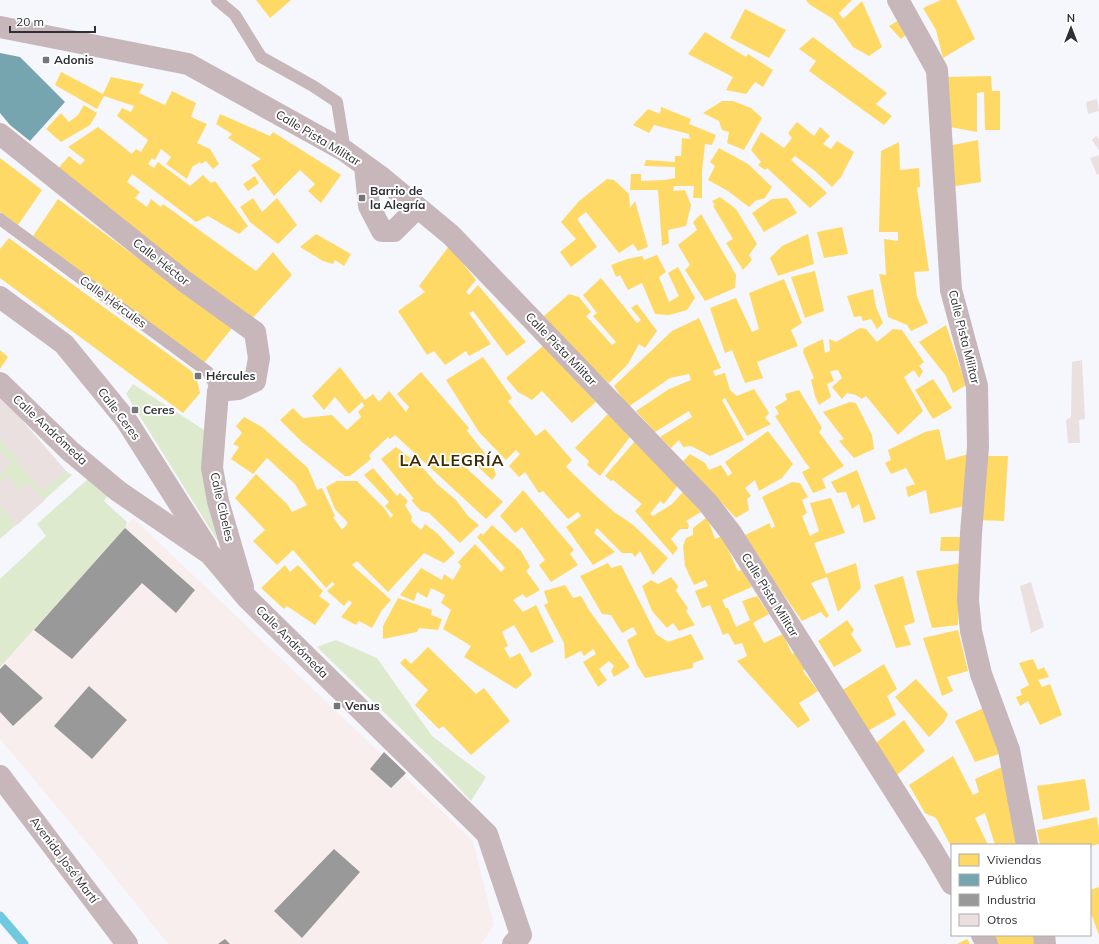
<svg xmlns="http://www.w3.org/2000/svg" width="1099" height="944" font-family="Mulish,sans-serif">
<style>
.industrial{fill:#f9eeee}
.green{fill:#deeace}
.homes{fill:#ffd966}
.public{fill:#76a5af}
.industry{fill:#999}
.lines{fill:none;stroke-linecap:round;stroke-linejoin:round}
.stream{stroke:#70c9df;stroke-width:9}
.building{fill:#eae0df}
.service{stroke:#c7b7bb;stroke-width:12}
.minor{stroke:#c7b7bb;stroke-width:22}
.poi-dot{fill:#74767b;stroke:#fff;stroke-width:1.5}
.labels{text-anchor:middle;stroke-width:4;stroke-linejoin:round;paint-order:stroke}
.poi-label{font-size:12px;font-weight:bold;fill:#2f3035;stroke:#fff;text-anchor:start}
.street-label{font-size:12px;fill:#2f3035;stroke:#fff}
.district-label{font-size:16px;font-weight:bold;letter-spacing:1px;fill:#3d2a02;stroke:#fff}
</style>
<rect width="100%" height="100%" fill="#f5f7fc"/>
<path class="industrial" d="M133,518l340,323 21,84 -13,19h-313l-72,-90 -96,-115v-73z"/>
<path class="green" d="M133,384l71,46 18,108 -5,2 -91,-146z
M0,395l66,76 6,4 -72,64z
M88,479l20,16 -4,6 23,21 -2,6 -125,139v-88l46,-43 -9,-12z
M336,640l41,18 55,78 54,41 -15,24 -39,-42 -115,-112z"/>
<path class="homes" d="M256,0h35l-21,18z
M806,0h46l-13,13 4,6 19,-18 20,46 -13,9 -16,-9 -20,-28 -24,-15z
M941,0h15l19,39 -32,19 -7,-28 -13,-22z
M745,9l41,21 -17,28 -39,-20z
M904,17l7,13 -10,9 -12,-13z
M705,32l41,25 2,-3 25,16 -10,17 -8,-5 -9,12 -20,-4 7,-13 -45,-23z
M813,37l74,56 -11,11 16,12 -8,9 -75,-54 7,-10 -17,-12z
M61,72l42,22 8,-17 33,7 -5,9 26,12 7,-14 24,12 -5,14 16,7 -10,19 13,6 9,15 -6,5 -7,-8 -5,3 -1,-2 -8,5 -5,12 -21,-15 5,-7 -10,-8 -6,11 -3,-2 -4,6 6,4 4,-6 32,24 13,-11 8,8 4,-2 33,45 -9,8 -31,-18 -12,6 -64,-48 -5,8 13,10 -5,6 12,9 4,-8 10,8 2,-3 93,67 17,-19 19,23 -44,48 -194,-150 15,-17 11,9 5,-5 -17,-13 30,-20 34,27 4,-5 5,3 7,-12 -31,-24 5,-8 9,4 3,-6 -30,-10 -7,13 -42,-24z
M991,76l1,15h8v39h-15l-1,-38 -7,1v39l-27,-5 -4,-50z
M722,101h11l18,7 11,10 -18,32 -17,-7 2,-11 -7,-2 -3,-9 -16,-8z
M84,105l13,8 -7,12 -29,17 -15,-13 15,-16 8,9 9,-7z
M661,107l30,12 -2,5 27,11 -4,10 -7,-1 -3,27v27h-9l1,-12h-20l-1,5 12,-1 6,15 -5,21 -18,4 1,13 -7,3 -4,-56h-28l1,-16h10v7l24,-1 10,-2v-11l-31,-1 2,-6 29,2v-6h6l1,-18 8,1 -1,-5 -35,-9 -5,8 -16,-8 15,-16 12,5z
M220,114l50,22 3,-4 68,43 -20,28 -13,-12 7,-7 -15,-14 -26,26 -23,-31 10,-6 -33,-21 4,-4 -16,-10z
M797,122l17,14 6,-9 10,9 -7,8 8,5 6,-8 17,11 -13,25 -9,10 -17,-16 -20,-15 -4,4 36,33 -17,15 -43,-40 -2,2 -7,-5 3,-3 -10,-12 10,-18 23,16 8,-10 -4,-5z
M978,140l3,42 -31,5 -2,-41z
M899,142l1,28 19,-2 1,19 -3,1 12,83 -15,1 3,25 11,26 -17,8 -4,-6 -19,-8 -9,-43 7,1 -2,-36 14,2v-9h-19l2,-81z
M719,148l29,16 24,23 -7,11 -10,3 -6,6 -21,-16 -20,-11 7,-14 -5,-4z
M0,158l42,32 -24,35 -18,-13z
M255,176l4,7 -11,8 -5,-7z
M607,179l7,1 15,14 1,14 5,-7 13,46 -10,4 -5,-7 -14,9 -33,-41 -9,7 20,28 -26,20 -11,-15 16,-13 -15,-17 18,-21z
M720,197l16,12 21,35 -8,11 3,5 -9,10 -17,-27 7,-4 -20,-33 2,-1 -3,-4z
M253,198l9,14 15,-14 20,27 -19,19 -28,-22 -10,-15z
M787,198l10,15 -33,19 -12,-19 20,-14z
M58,199l174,129 -28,35 -171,-127z
M701,214l35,61 -1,13 -30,13 -20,-31 5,-5 -12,-20 19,-15 -4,-8z
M842,227l6,27 -24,4 -7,-26z
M316,234l35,20 -7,12 -9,-6 -2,4 -10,-3 -23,-14z
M808,234l6,30 -36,12 -8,-18 12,-12z
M9,238l181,132 6,6 4,17 -17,20 -183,-135v-29z
M449,246l27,34 -10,12 3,3 9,-10 48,57 -19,14 -34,-45 -4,2 22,31 -22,12 -3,-5 -21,14 -11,-14 -7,4 -29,-44 27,-19 -6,-6z
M657,255l9,17 -7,5 10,25 10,-6 -11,-23 10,-6 17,31 -8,12 -18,5 -14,-1 -13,-31 -14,7 -8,-15 -4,2 -5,-12 16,-6 15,-3 2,4z
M815,271l9,40 -19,7 -14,-41z
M601,278l36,45 4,-3 -10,-12 6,-4 20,27 -12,17 -6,-4 -11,20 -19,19 -19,-17 -4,1 -42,-51 25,-22 10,3 12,15 -5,4 26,29 4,-3 -23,-26 4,-3 -14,-18z
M784,279l18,44 -11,7 7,16 -41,16 6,16 -18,5 -13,-33 -7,3 -15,-45 26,-10 16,34 7,-3 -10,-36z
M873,289l3,18 7,16 -6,6 -6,-10 -8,2 -2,-5 -7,1 -7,-21z
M699,318l22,50 -8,3 2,5 10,-3 5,17 7,6 17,-7 15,24 -4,5 6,6 -24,12 -22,-38 -3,2 22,40 -34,16 -19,-10 -8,1 -4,-7 -8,8 -11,-11 32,-20 -3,-6 -34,21 -19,-21 33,-22 22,-9 -2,-6 -19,4 -42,29 -14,-21 58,-55z
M946,325l20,60 -13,8 -7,-17 -27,-34z
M860,328l6,1 11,13 16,-13 9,1 22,32 -5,4 4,5 -4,7 -5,-8 -10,7 19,34 -25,24 -32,-39 -4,3 -6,-4 -9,-2 -5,6 -10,-12 10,-9 -4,-8 -8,1 4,10 -7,3 4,13 -12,8 -4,-9 -4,-16 3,-2 -11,-26 1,-4 19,-9 2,14 5,-2 -1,-12 7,3z
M543,346l53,56 -24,21 -30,-32 -10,9 -14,-8 -12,-14z
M0,350l8,7 -8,12z
M483,357l29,41 -4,3 28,35 9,-7 27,31 -6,7 30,29 18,16 18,12 36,34 -15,17 -13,-24 -5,6 -3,-4h-10l-25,-25 -3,5 21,19 -22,13 -27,-38 15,-11 -3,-4 -10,7 -25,-28 -4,2 -14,-21 -6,5 -10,-11 11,-12 -4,-4 -10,10 -27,-28 -33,-52z
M340,367l25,33 8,-6 6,8 10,-11 17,21 3,-5 -12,-13 24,-22 48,56 -2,3 25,31 4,13 -4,5 -23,-22 -7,6 41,38 -17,17 -91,-84 -5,4 -2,-2 -19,18 2,4 -21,17h-5l-43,-34 -22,-22 13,-12 10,10 29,-3 15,15 14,-13 -3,-5 6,-6 -2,-4 -13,12 -14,-17 -11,13 -12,-14z
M933,379l19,29 -19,11 -18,-29z
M799,390l23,38 -3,4 25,34 -22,13 4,9 -13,5 -11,-21 8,-4 -5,-6 -30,-46 4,-2 -4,-7 12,-7 -2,-6z
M850,402l6,1 16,32 2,14 -20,9 -15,-17 5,-2 -21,-27z
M608,414l22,23 -30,39 -13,-11 2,-4 -14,-13z
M244,417l18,10 46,41 9,22 5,-2 13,28 -2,1 9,13 6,-7 -13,-14 -9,-22 11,-6h20l27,27 7,10 2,-3 -8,-9 4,-4 -25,-27 9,-7 24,28 3,-3 8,8 -3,4 7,12 -1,4 10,9 4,-6 12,9 18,20 -11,10 -20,-10 -36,39 -31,-31 -5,4 39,35 -9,10 -10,18 -13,-7 -3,4 -15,-8 11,-14 -3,-3 -5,6 -17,-15 8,-7 -3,-2 -6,6 -33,-38 -16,15 -24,-24 12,-11 -30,-32 21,-24 32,31 4,7 15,-7 -12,-21 -28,-26 -14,16 -22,-15 8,-12 -6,-3 9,-11 -6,-7z
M939,429l7,31 23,-6 -5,52 -34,8 -4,-24 -18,7 -2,-10 9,-3 -9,-16 -15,6 -6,-11 6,-3 -3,-10 37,-18z
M768,431l25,33 -11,14 -23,13 -4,-11 -10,8 6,8 -4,3 2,11 -13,8 -53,-57 7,-7 15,9 4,7 12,-5 7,11 4,-3 -7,-11z
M635,441l43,44 -14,19 -4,-3 -10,13 3,2 19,-12 12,-13 17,21 -15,9 3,4 -1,4h-8l-9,10 7,9 -5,7 -38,-44 7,-7 -29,-24 -2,1 -6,-5z
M396,447l26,20 15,17 19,16 12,16 11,9 -19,18 -31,-30 -8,-2 -10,-11 3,-1 -33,-40z
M982,456h26l-4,65 -29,-1z
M857,470l19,49 -12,4 -5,-19 -7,5 -6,-17 -9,1 -6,-11z
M792,482l8,1 8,14 -6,3 5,13 -5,3 8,20 9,-5 -9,-28 21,-5 14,35 -31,10 12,31 30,-11 5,25 -23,24 -11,-35 -16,6 18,33 -3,2 -5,-6 -19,9 -25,-36 -32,-50 25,-12 1,6 4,-3 -13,-29z
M523,490l51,60 -4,4 8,11 -27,17 -12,-17 6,-5 -23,-33 -7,6 -15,-17z
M707,517l8,22 7,-3 16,35 4,-1 10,17 -30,13 4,8h2l8,19 14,-7 -8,-19 15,-5 12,18 -16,9 11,20 19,-9 9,20 5,-2 10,15 -4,4 15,20 -19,12 11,17 -12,8 -61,-67 10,-5 -5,-13 -7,2 -7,-12 -5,2 -13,-30 -8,3 -7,-17 13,-5 -3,-6 -11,5 -9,-19 -2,-20 3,-8 7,-3v-7z
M492,525l29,26 9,16 -4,4 14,19 -14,8 -3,-4 -10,6 10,12 13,-7 18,37 -23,11 -17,-28 -12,7 6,14 -4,2 6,10 10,-5 12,22 -16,14 -52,-32 7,-11 -28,-17 8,-19 -10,-7 4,-8 -14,-7 -4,10 -10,-6 -3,9 -14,-6 21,-27 21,12 2,-6 9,6 8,-14 -3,-4 17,-18 26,28 4,-4 -28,-31 4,-4 2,2z
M941,537h22l-1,14h-22z
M608,563l3,5 10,-3 35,69 12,8 23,-8 13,25 -11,4v5l-48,10 -8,-13 -10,-25 10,-6 -4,-7 -11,6 -11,-18 -9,-1 -22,-38z
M961,563l-3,62 -26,3 -16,-57z
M285,565l5,7 8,-7 25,26 -4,5 11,8 -15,21 -28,-19 -3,3 -23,-21z
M903,576l12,46 -11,4 7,19 -15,3 -22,-63z
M671,577l7,9 -2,5 12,17 -2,3 9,14 -16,6 -6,-8 -6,5 -15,-17 -10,-25 9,-6 7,4z
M565,585l8,13 8,-2 8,14 41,57 -16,10 -3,-6 3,-5 -5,-5 -10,8 8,11 -9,7 -15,-25 13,-8 -3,-5 -9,7 -3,-5 -16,8 -1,-16 -20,-38 4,-2 -4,-12z
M398,598l34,12 -1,5 11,4 -4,11 -19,-2 -2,4 -34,7v-13z
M847,620l7,10 -3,4 11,17 -28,16 -16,-26z
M958,630l10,41 -21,6 6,14 -11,5 -19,-58z
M428,647l48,47 8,-6 26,33 -39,34 -28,-29 -4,3 -24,-24 13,-15 -28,-27 5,-5 6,6z
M1033,659l5,11 6,-3 5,10 -11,3 4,7 8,-3 12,31 -22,10 -12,-24 -8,5 -4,-9 6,-2 -2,-5 9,-5 -10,-22z
M884,664l13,25 -10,7 9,19 -30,17 -25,-41z
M916,679l32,35 -4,8 -15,15 -34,-40z
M986,707l16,46 -27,9 -20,-41z
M904,720l21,31 -28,24 -21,-32z
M953,756l20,39 6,-3 -4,-13 29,-13 16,79h-25l-10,-32 -10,5 13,27h-36v3l-16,-30 -11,-5 -16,-28z
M1085,779l5,31 -47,10 -6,-34z
M1097,817l2,13v14l-9,2v-1h-50l-3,-15z
M1099,887v48l-9,-24v-21z
M990,935h43l2,9h-40z
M967,939l3,5h-13z"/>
<path class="public" d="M0,53l20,4 45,45 -35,39 -20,-16 -10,-12z"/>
<path class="industry" d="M125,528l70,62 -19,23 -34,-30 -70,76 -38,-29z
M5,664l38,34 -30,28 -13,-14v-43z
M89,686l38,34 -35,39 -38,-33z
M384,752l22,21 -15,15 -21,-19z
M334,849l26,23 -58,66 -28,-27z
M225,939l5,5h-12z"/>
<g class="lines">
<path class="stream" d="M0,916l24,28"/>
</g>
<path class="building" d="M1097,99l2,12 -11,3 -2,-12z
M1096,136l3,3v11l-7,-10z
M1099,155v19l-2,1 -7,-17z
M1082,360l3,59 -6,1 1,23h-12l-2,-23 5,-3 1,-55z
M0,395l66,76 -24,20 -42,-52z
M0,451l11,12 -11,11z
M7,476l13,14 7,-8 18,18 -28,25 -17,-20v-23z
M1031,582l13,45 -13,6 -11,-47z"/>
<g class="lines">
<path class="service" d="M217,0l18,15 26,42 52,29 24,16 8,49
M0,219l208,153 10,19"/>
<path class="minor" d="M898,0l39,70 14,220 26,96 1,61 -7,86 -3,67 3,31 10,43 28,76 18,95
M0,27l188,37 157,87 36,26 70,58 257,268 23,30 203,320 18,31
M0,134l184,147 71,51 4,26 -4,23 -17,8 -20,2 -6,77 6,33 25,86
M365,166l4,40 13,25h12l23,-23
M0,297l64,47 62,76 80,126
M0,383l70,68 48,40 92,63 37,44 240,236 34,101 -8,9
M0,776l127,168
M982,935l5,9
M1044,935l1,9"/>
</g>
<g class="poi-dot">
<rect x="42" y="56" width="8" height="8" rx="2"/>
<rect x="358" y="194" width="8" height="8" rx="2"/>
<rect x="194" y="372" width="8" height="8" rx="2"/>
<rect x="131" y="406" width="8" height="8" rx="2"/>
<rect x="333" y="702" width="8" height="8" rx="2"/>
</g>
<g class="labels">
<g class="poi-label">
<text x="54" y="64">Adonis</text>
<text x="370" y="195">Barrio de<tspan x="370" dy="14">la Alegría</tspan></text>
<text x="206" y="380">Hércules</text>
<text x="143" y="414">Ceres</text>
<text x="345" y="710">Venus</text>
</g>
<g class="street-label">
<text transform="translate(318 138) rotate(31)" y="4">Calle Pista Militar</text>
<text transform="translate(161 262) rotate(38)" y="4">Calle Héctor</text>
<text transform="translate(113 302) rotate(36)" y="4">Calle Hércules</text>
<text transform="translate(964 337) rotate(76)" y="4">Calle Pista Militar</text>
<text transform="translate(561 349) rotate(46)" y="4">Calle Pista Militar</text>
<text transform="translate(119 414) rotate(53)" y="4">Calle Ceres</text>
<text transform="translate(50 430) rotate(43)" y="4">Calle Andrómeda</text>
<text transform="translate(222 507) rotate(77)" y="4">Calle Cibeles</text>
<text transform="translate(770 595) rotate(58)" y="4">Calle Pista Militar</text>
<text transform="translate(292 642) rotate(45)" y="4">Calle Andrómeda</text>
<text transform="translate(64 860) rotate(53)" y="4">Avenida José Martí</text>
</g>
<g class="district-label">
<text x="452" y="466">LA ALEGRÍA</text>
</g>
</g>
<rect x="951" y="844" width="140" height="92" fill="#ffffff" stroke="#acacae"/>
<rect x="959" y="854" width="20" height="12" fill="#ffd966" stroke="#acacae"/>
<text x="987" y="864" font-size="12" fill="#2f3035">Viviendas</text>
<rect x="959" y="874" width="20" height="12" fill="#76a5af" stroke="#acacae"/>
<text x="987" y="884" font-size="12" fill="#2f3035">Público</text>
<rect x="959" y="894" width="20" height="12" fill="#999999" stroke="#acacae"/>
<text x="987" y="904" font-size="12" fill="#2f3035">Industria</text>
<rect x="959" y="914" width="20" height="12" fill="#eae0df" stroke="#acacae"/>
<text x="987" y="924" font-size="12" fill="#2f3035">Otros</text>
<g transform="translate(1071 28)" stroke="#ffffff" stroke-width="3" paint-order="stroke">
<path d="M0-3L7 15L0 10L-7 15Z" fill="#2f3035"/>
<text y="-6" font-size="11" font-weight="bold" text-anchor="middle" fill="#2f3035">N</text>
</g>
<path d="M10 26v6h85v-6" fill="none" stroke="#2f3035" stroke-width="2"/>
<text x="16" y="26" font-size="12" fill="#2f3035" stroke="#ffffff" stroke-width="3" paint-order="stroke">20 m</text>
</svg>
